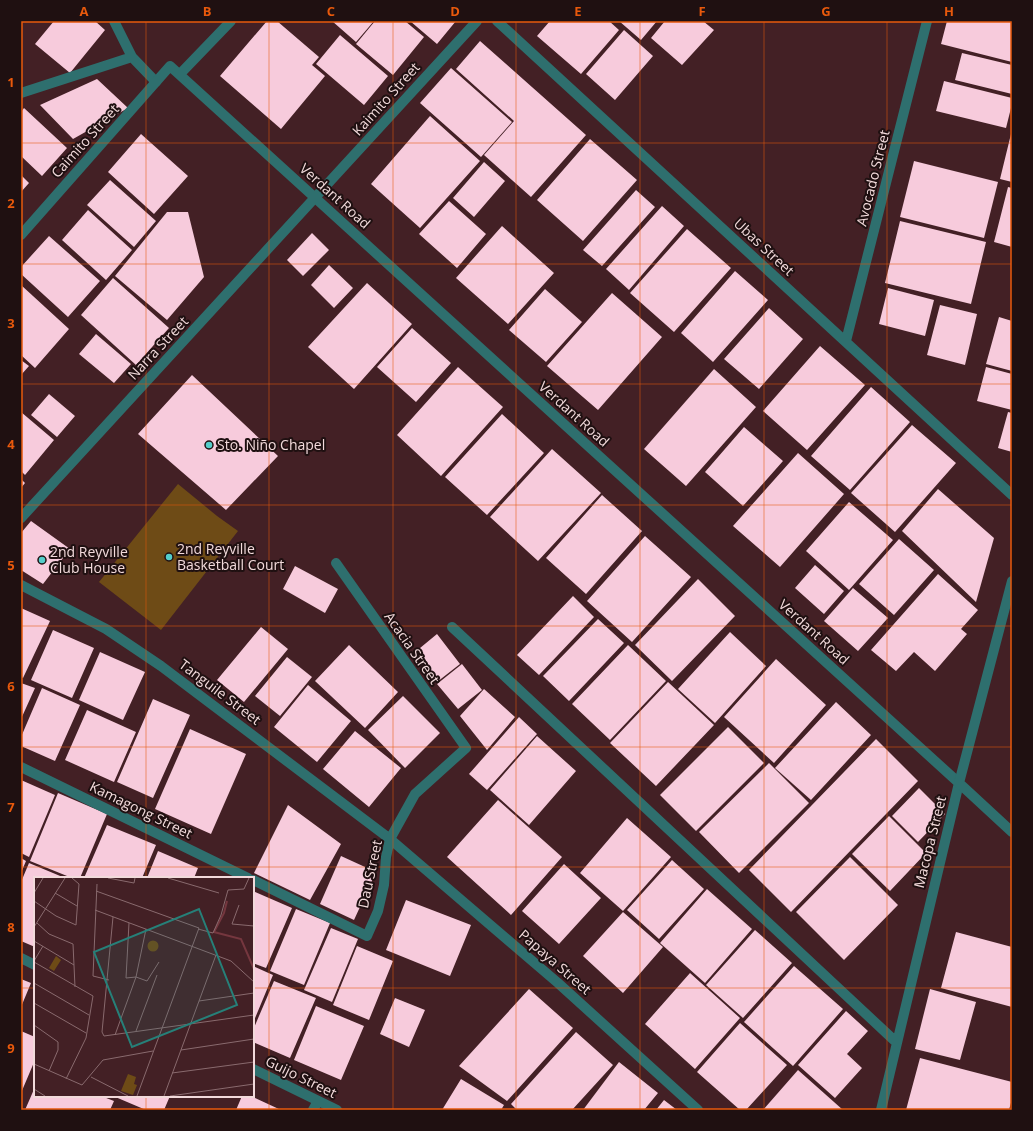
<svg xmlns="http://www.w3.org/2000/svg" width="1033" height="1131" font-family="'Open Sans',sans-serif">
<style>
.green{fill:#6e4b16}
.building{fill:#f7cbdc}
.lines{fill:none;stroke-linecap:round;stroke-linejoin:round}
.service{stroke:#2e6f6e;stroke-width:10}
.minor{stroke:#2e6f6e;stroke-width:10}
.tertiary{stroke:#2e6f6e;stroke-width:10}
.grid{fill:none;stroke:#e8590c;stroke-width:1;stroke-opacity:0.55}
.poi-dot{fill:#53cdca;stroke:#1f1011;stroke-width:1.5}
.labels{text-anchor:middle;stroke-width:4;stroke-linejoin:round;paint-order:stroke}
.street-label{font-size:14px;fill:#f2dadb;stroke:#1f1011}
.poi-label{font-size:14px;fill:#f2dadb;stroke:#1f1011;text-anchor:start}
.inset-river{fill:none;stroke:#75373f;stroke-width:2}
.inset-road{fill:none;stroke:#896a6e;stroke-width:1}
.view{fill:#268079;fill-opacity:0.15;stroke:#268079;stroke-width:2}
.inset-edge{fill:none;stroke:#f2dadb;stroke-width:2}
.neatline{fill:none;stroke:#e8590c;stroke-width:1.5}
.grid-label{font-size:13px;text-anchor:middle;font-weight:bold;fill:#e8590c}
</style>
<rect width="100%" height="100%" fill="#432025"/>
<path class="green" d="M178,484l39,32 21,15 -77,99 -62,-48z"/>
<path class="building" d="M54,21h41l10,9 -35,43 -35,-29z
M267,21h10l42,36 -7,8 13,11 -44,53 -61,-53z
M332,21h42l-18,21z
M375,21h30l19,16 -31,38 -37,-31z
M410,21h46l-19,23z
M550,21h59l10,9 -38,44 -44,-38z
M619,21h38l-16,19z
M665,21h38l11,9 -32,35 -31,-27z
M947,21h65v41l-71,-18z
M624,30l29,26 -38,44 -29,-26z
M340,35l48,41 -24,29 -48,-41z
M480,41l106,94 -55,62 -47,-42 30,-34 -58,-52z
M962,53l50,12v29l-57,-14z
M451,68l61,54 -31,35 -61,-54z
M97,79l31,29 -55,31 -33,-34z
M944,81l68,17v6l-6,24 -70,-17z
M24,108l43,40 -25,28 -21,-20v-44z
M430,116l50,45 -60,67 -49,-44z
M141,134l47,42 -34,38 -46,-42z
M1011,134h1v48l-12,-3z
M590,139l47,41 -54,61 -46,-41z
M914,161l84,21 -14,56 -84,-21z
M484,162l21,19 -31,36 -21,-19z
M21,175l8,8 -8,9z
M110,180l46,41 -22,26 -47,-42z
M1008,187l4,1v59l-18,-5z
M636,190l19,17 -53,59 -19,-16z
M449,201l37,33 -29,34 -38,-34z
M662,206l22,20 -55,64 -23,-21z
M88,210l44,40 -26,30 -44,-40z
M167,212h21l16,65 -37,43 -52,-44z
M900,221l86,21 -15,62 -86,-21z
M502,226l52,47 -46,51 -52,-46z
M687,229l44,39 -57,64 -44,-39z
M312,233l17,17 -26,26 -16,-16z
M49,236l51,45 -32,36 -47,-43v-7z
M329,265l24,23 -19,20 -23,-23z
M735,271l33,29 -55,62 -32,-29z
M113,278l56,50 -33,37 -55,-50z
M367,283l45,41 -58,65 -46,-42z
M21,285l48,44 -34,39 -14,-13z
M888,288l46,12 -9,36 -46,-12z
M545,289l37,33 -36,40 -37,-32z
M612,293l50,44 -64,73 -51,-44z
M940,305l37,9 -12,51 -38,-10z
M769,308l34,31 -44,50 -35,-30z
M999,317l13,4v50l-26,-7z
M412,328l39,35 -35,39 -39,-35z
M96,334l35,30 -17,19 -35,-29z
M820,346l45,39 -58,65 -44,-39z
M21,360l8,6 -8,9z
M458,367l45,40 -62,69 -44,-41z
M986,367l26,7v36l-35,-9z
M714,369l42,38 -70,79 -42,-37z
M192,375l86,81 -52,54 -88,-76z
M871,387l39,35 -60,68 -39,-34z
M49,394l26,22 -18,21 -26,-22z
M21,412l33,28 -29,35 -4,-4z
M1008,412l4,1v39l-14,-4z
M502,414l42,39 -57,62 -42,-38z
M912,425l44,38 -61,69 -44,-39z
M744,427l39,34 -40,45 -38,-34z
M552,449l49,44 -63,68 -48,-44z
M798,453l46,41 -64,73 -47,-41z
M21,479l4,4 -4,5z
M938,489l56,49 -18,64 -74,-71z
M602,495l40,36 -56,63 -40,-36z
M849,502l44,38 -44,50 -43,-39z
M31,521l39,28 -27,35 -22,-14v-37z
M645,536l46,41 -59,65 -45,-41z
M899,539l35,31 -40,45 -35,-31z
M815,565l29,26 -20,23 -29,-26z
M295,566l43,23 -13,24 -42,-24z
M938,574l40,36 -17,19 6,5 -32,37 -21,-19 -18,19 -25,-21z
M698,579l37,37 -63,65 -37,-36z
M853,588l35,30 -30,33 -34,-30z
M573,596l21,21 -55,58 -22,-20z
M21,608l29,13 -27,57 -2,-1z
M598,619l26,24 -55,58 -26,-25z
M261,627l27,22 -44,53 -27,-22z
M53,630l41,18 -22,50 -41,-18z
M730,632l36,34 -51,57 -37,-34z
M437,634l23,30 -23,18 -23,-29z
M349,645l49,47 -33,36 -50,-47z
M628,645l38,36 -56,59 -38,-36z
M100,652l45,20 -22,48 -44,-20z
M287,657l25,20 -32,39 -25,-20z
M776,659l50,46 -52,58 -50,-46z
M462,664l20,26 -24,19 -21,-25z
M668,682l46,43 -58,61 -46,-43z
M21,683l14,5 -14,31z
M308,685l43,36 -34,41 -43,-35z
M42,688l38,17 -25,56 -34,-15v-9z
M484,689l31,28 -28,33 -27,-34z
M403,696l37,37 -35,35 -37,-38z
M153,699l37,16 -37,83 -36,-16z
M836,702l35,33 -60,65 -36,-32z
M87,710l49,22 -22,50 -49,-22z
M519,717l18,17 -50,56 -18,-16z
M728,727l36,36 -68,68 -36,-36z
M190,729l56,25 -35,80 -56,-25z
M355,731l46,37 -32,39 -46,-38z
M537,736l39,35 -47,54 -39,-35z
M876,739l42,42 -127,131 -42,-42z
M769,763l40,40 -70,70 -40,-41z
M21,780l34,15 -26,62 -8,-4z
M919,788l26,26 -27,28 -26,-26z
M58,793l49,21 -27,64h-8l-42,-17z
M498,800l64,57 -51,58 -64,-58z
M288,805l53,39 -31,56 -56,-27z
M889,816l37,37 -36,38 -38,-37z
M627,818l44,39 -48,54 -43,-38z
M107,825l49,20 -14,33h-58z
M158,851l40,17 -4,10h-47z
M341,856l35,16 -22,48 -34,-16z
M850,857l48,48 -54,55 -48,-48z
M21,858l5,3 -5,12z
M672,860l32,29 -45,50 -32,-29z
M29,863l36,15h-30v69l-14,-6v-59z
M564,864l37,34 -42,46 -37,-33z
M707,889l45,40 -47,54 -45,-40z
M253,891l39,17 -26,60 -13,-5z
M406,900l65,25 -21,51 -64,-26z
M296,909l34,14 -26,62 -34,-14z
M623,912l40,35 -40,46 -40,-37z
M331,928l27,11 -26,63 -28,-12z
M755,930l37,33 -49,55 -37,-33z
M956,932l56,15v60l-71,-19z
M357,946l36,15 -24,59 -36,-15z
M253,966l20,9 -20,48z
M794,966l49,43 -50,57 -49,-44z
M690,973l50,45 -45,51 -50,-45z
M21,979l10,4 -10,24z
M274,981l42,17 -26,60 -37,-16v-12z
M529,989l44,39 -66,73 -48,-35z
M930,989l46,13 -16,58 -45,-11z
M395,998l30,12 -16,37 -29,-13z
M316,1006l48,20 -23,54 -47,-20z
M846,1011l22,20 -21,23 15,14 -27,30 -37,-33z
M740,1023l47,42 -41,45h-6l-43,-38z
M21,1031l14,6v23l-14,33z
M576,1032l37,33 -41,45h-55l-6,-6z
M920,1058l92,24v17l-3,11h-103z
M619,1062l39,31 -14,17h-61z
M798,1070l45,40h-80z
M461,1079l43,26 -3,5h-59z
M35,1087v9h66l13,5 -4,9h-85z
M113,1096h57l-6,14h-18z
M242,1096h9l30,14h-45z
M664,1100l13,10h-21z"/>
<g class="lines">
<path class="service" d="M114,21l18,36 24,25
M21,93l111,-36"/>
<path class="minor" d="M497,21l515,474
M180,74l51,-53
M21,235l149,-169 789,717 -78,327
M846,341l81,-320
M21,518l456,-497
M21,585l85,44 55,37 229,173 168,144 140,127
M452,627l444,415
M21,767l227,111
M253,880l114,56 11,-25 6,-26 2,-28 4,-18 25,-45 51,-46 -130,-185
M21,958l14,7
M253,1069l84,41
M313,1110l5,-9"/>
<path class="tertiary" d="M1012,581l-53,202 53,49"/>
</g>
<path class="grid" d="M146,21v857M269,21v1089M393,21v1089M516,21v1089M640,21v1089M764,21v1089M887,21v1089M21,143h991M21,264h991M21,384h991M21,505h991M21,626h991M21,747h991M21,867h991M21,988h14M253,988h759M146,1096v14"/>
<g class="poi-dot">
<circle cx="209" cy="445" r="4"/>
<circle cx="169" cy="557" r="4"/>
<circle cx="42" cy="560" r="4"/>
</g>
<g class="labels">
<g class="street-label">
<text transform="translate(386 99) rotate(-48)" y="5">Kaimito Street</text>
<text transform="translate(85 141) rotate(-48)" y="5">Caimito Street</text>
<text transform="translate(873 178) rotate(-76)" y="5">Avocado Street</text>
<text transform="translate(335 196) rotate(42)" y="5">Verdant Road</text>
<text transform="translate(764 247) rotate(43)" y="5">Ubas Street</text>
<text transform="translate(158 348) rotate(-47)" y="5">Narra Street</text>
<text transform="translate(574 414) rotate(42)" y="5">Verdant Road</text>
<text transform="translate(814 632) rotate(42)" y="5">Verdant Road</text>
<text transform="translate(412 648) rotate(55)" y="5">Acacia Street</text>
<text transform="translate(220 692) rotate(37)" y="5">Tanguile Street</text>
<text transform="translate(141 810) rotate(26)" y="5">Kamagong Street</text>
<text transform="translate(930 842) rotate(-76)" y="5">Macopa Street</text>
<text transform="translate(370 874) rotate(-78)" y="5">Dau Street</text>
<text transform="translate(555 962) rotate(41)" y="5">Papaya Street</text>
<text transform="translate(301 1077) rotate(26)" y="5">Guijo Street</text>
</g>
<g class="poi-label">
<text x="217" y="450">Sto. Niño Chapel</text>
<text x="177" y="554">2nd Reyville<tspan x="177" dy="16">Basketball Court</tspan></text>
<text x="50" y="557">2nd Reyville<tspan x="50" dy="16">Club House</tspan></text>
</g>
</g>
<g transform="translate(34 877)">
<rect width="220" height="220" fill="#432025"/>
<path d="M113.5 69a5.5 5.5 0 1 1 11 0a5.5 5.5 0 1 1-11 0ZM22,79l5,4 -7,11 -5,-3zM94,197l8,3 -2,7 3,1 -4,10 -12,-4z" fill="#6e4b16"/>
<path class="inset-river" d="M193,24l-3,12 -10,19 27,7 13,30"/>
<path class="inset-road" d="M74,1l26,5 1,-5M134,1l51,15M63,7l-4,92 16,4M62,14l103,37 -62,168M0,16l9,-15M21,16l22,13M0,24l22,15 20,9 3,-41 -7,-6M205,28l-7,19 22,2M61,33l136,51 23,21M79,40l-11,115 2,4 150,-21M3,46l12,11 24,10 2,43M95,46l-3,55 10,-1 11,4 12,-19M0,50l31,-49M164,52l15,4 8,-18 7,-25 16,-1 5,-11M0,64l40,24M0,84l9,-15M0,85l59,34 -7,42 -20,41M0,106l55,32M165,124l55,-8M0,126l52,30M0,148l24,17v8l-9,21M102,154l21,-56M81,158l21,-58 10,-48M147,173l73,-11M0,187l48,21 21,-25 50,-9M138,196l82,-11M57,200l37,19M0,212l11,7M130,219l52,-141M136,219l84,-12"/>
<path class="view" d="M165,32l38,96 -105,42 -38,-95z"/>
<rect width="220" height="220" class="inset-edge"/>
</g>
<rect width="1033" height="1131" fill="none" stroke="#1f1011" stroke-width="44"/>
<rect x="22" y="22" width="989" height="1087" class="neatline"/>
<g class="grid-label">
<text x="84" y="16">A</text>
<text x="207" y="16">B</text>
<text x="331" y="16">C</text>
<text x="455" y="16">D</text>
<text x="578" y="16">E</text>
<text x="702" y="16">F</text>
<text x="826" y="16">G</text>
<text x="949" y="16">H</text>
<text x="11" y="87">1</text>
<text x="11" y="208">2</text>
<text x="11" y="328">3</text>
<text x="11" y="449">4</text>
<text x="11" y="570">5</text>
<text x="11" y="691">6</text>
<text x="11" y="812">7</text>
<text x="11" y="932">8</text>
<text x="11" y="1053">9</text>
</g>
</svg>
